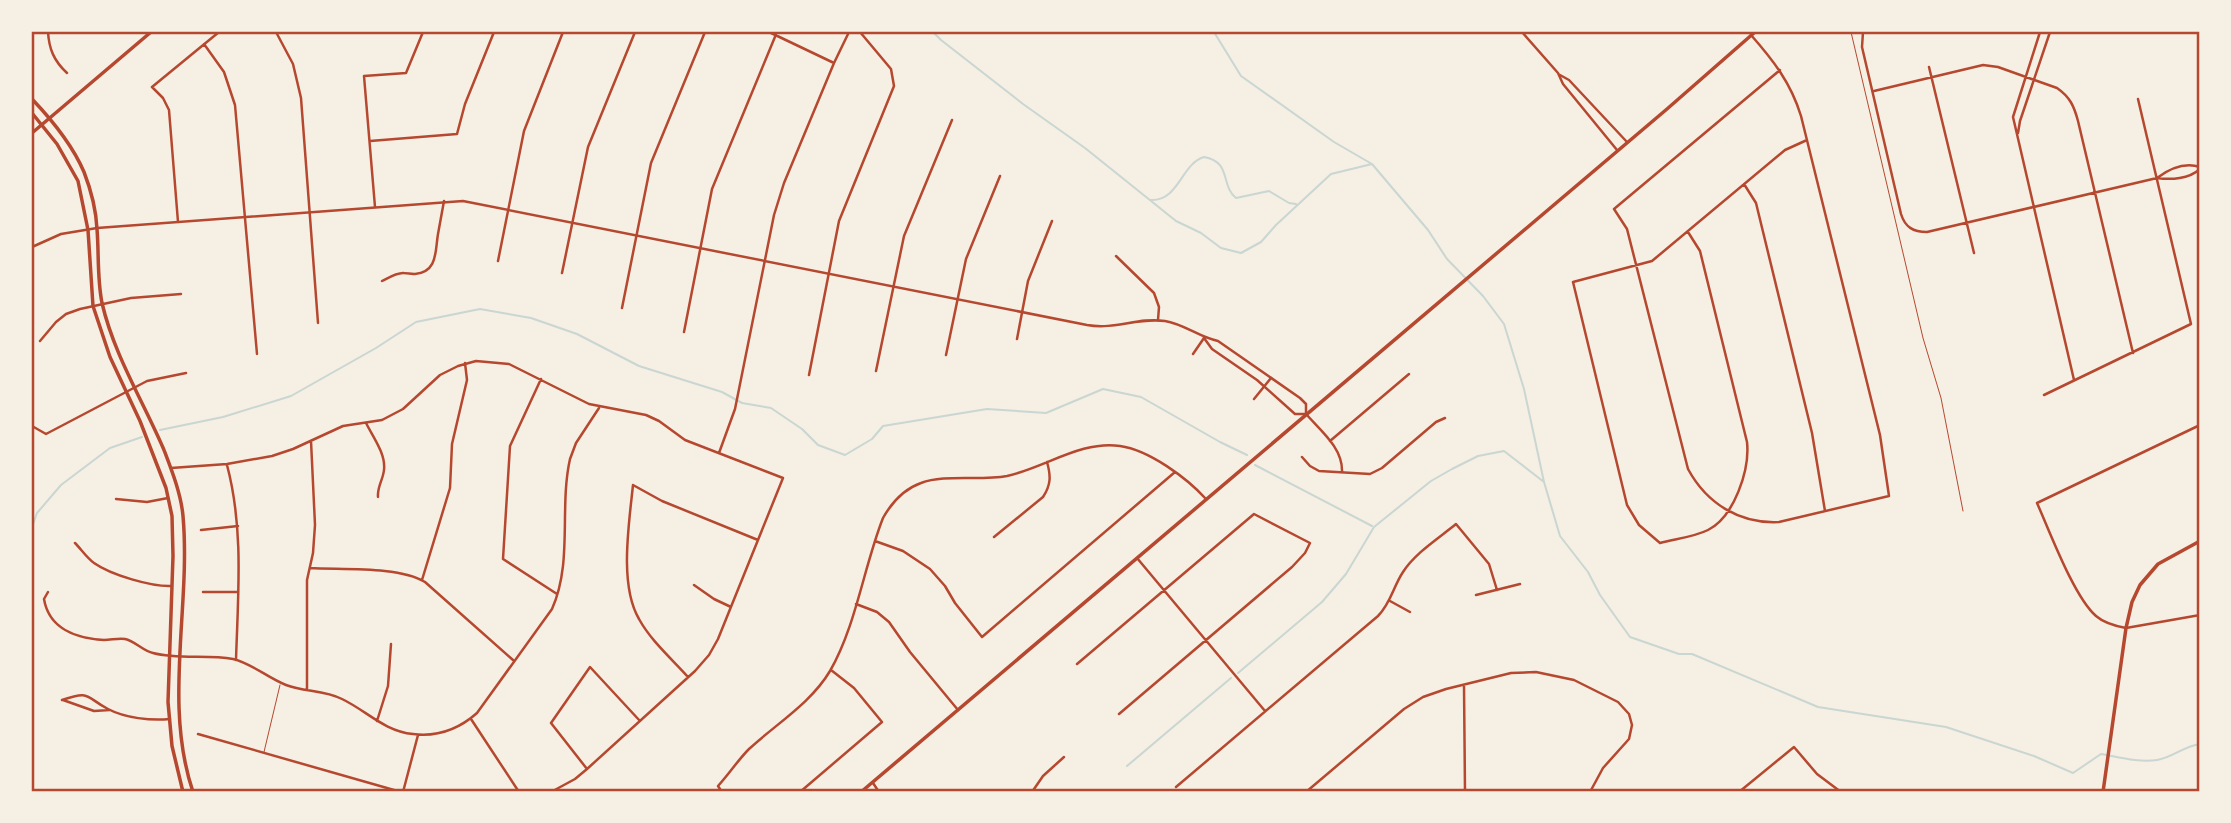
<svg xmlns="http://www.w3.org/2000/svg" width="2231" height="823" font-family="'Zilla Slab',serif">
<style>
.lines{fill:none;stroke-linecap:round;stroke-linejoin:round}
.stream{stroke:#c9d6d2;stroke-width:2}
.service{stroke:#b5482f;stroke-width:1}
.minor{stroke:#b5482f;stroke-width:2.5}
.tertiary{stroke:#b5482f;stroke-width:2.5}
.secondary{stroke:#b5482f;stroke-width:3.5}
.primary{stroke:#b5482f;stroke-width:3.5}
.neatline{fill:none;stroke:#b5482f;stroke-width:2.5}
</style>
<rect width="100%" height="100%" fill="#f6efe4"/>
<g class="lines">
<path class="stream" d="M933,32l8,8 82,64 62,44 91,73 25,12 20,15 20,5 20,-11 15,-17 55,-51 41,-10
M1214,32l27,44 93,66 38,22 56,66 19,29 36,37 21,28 20,65 20,93 16,54 28,36 12,23 30,42 49,17h13l126,53 128,20 88,29 39,17 28,-19c17,3 39,9 56,6 15,-2 27,-14 43,-16
M1151,200c28,1 30,-36 53,-43 28,5 16,28 32,41l33,-7 20,12 7,1
M160,430l63,-13 68,-21 85,-48 40,-26 64,-13 51,9 46,16 62,32 83,26 20,11 29,5 31,21 16,16 27,10 27,-16 11,-13 104,-17 59,4 57,-24 38,8 79,45 27,13
M1255,465l117,61
M32,527l5,-14 24,-28 49,-37 32,-11
M1238,673l84,-71 24,-28 28,-47 57,-46 21,-12 26,-13 26,-5 40,31
M1127,766l104,-88"/>
<path class="service" d="M1851,32l72,306 18,60 22,113
M264,752l16,-67"/>
<path class="minor" d="M48,32c1,17 6,29 19,41
M276,32l17,32 8,34 17,225
M769,32l65,31
M1863,32l-1,15 39,167c4,13 12,18 26,18l230,-54c14,2 32,1 43,-9
M2040,32l-27,85 61,263
M1751,35c22,25 40,48 50,81l79,319 9,61 -110,26c-39,2 -72,-18 -91,-53l-61,-240 -13,-20 166,-139
M204,44l20,28 11,33 22,249
M1929,67l45,186
M1874,91l109,-26 15,2 59,21c13,9 17,18 21,33l55,232
M2018,133l2,-12 30,-89
M370,141l87,-7 8,-30 29,-72
M2157,178c12,-9 27,-16 43,-11
M1744,184l12,19 56,230 13,78
M375,207l-11,-131 42,-3 17,-41
M178,222l-9,-112 -6,-12 -11,-11 67,-55
M1688,232l12,19 47,191c3,28 -13,75 -39,88 -14,7 -33,9 -48,13l-21,-18 -12,-20 -54,-223 79,-21 133,-111 22,-10
M1116,256l38,37 5,14 -1,13
M498,261l26,-130 39,-99
M562,273l26,-126 47,-115
M382,281c6,-3 14,-8 21,-8 1,0 11,1 12,1 23,-2 20,-23 23,-40 2,-11 4,-22 6,-33
M622,308l29,-145 54,-131
M684,332l28,-143 65,-157
M1017,339l11,-58 24,-60
M40,341l16,-19 10,-8 14,-5 51,-11 50,-4
M1193,354l11,-16
M946,355l20,-96 34,-83
M876,371l28,-135 48,-116
M809,375l30,-154 55,-135 -3,-17 -31,-37
M541,379l-31,67 -7,113 54,35
M2044,395l147,-71 -53,-225
M1254,399l17,-21
M1306,414c15,17 37,34 36,58
M366,423c7,14 20,31 18,47 -1,10 -7,17 -6,27
M2200,425l-163,78c13,29 37,94 59,113 8,7 19,10 30,12l74,-13
M32,426l14,8 101,-53 39,-8
M1330,441l79,-67
M719,453l16,-44 39,-194 10,-32 50,-120 15,-31
M1302,457l8,9 9,5 51,3 12,-6 54,-46 9,-4
M227,465c17,64 11,129 9,195
M171,468l56,-4 45,-8 21,-7 50,-23 39,-6 21,-11 37,-34 18,-9 18,-5 33,3 80,40 57,11 13,6 26,19 98,38 -65,161 -9,16 -14,16 -108,98 -12,10 -24,13
M116,499l31,3 21,-4
M201,530l37,-4
M994,537l49,-40c8,-12 8,-21 4,-35
M875,541l28,10 27,18 15,17 10,17 27,34 193,-165
M75,543c6,6 12,15 19,20 17,12 58,24 78,23
M1137,558l128,153
M310,568c31,2 89,-2 115,14l88,78
M422,580l28,-92 2,-44 15,-64 -2,-17
M694,585l20,14 17,8
M48,592l-4,7c5,30 31,39 60,41 7,0 14,-2 21,-1 10,2 18,12 28,14 26,7 54,1 80,6 18,4 35,19 53,26 18,7 38,5 56,14 25,12 42,32 71,35 24,3 46,-5 64,-21l75,-104c21,-47 7,-101 18,-150l6,-16 23,-35
M203,592h35
M1476,595l44,-11
M1390,601l20,11
M856,604l21,8 12,10 21,30 48,58
M1077,664l177,-150 56,29 -5,10 -13,14 -173,147
M688,677c-16,-18 -37,-36 -49,-58 -20,-34 -10,-95 -6,-134l29,16 96,39
M1464,686l1,106
M307,689v-109l6,-27 2,-28 -4,-84
M62,700c29,-10 23,-3 46,9 17,9 43,12 62,10
M63,700l31,11 16,-1
M471,719l48,73
M377,721l11,-35 3,-42
M198,734l203,58
M587,769l-36,-46 39,-56 50,54
M1176,787l202,-171c13,-13 15,-29 25,-44 12,-19 36,-34 53,-48l33,40 8,26
M403,792l15,-57
M722,792l-4,-6c11,-12 20,-26 31,-37 27,-25 62,-46 81,-78 26,-45 34,-105 53,-153 9,-16 21,-29 38,-35 23,-9 59,-2 86,-7 37,-8 75,-36 113,-30 29,4 67,32 86,53
M800,792l82,-70 -28,-34 -23,-18
M1032,792l11,-16 21,-19
M1306,792l98,-83 19,-12 23,-8 65,-16 25,-1 38,8 44,22 11,12 3,11 -3,14 -26,29 -13,24
M1739,792l55,-45 23,27 24,18"/>
<path class="tertiary" d="M1522,32l36,41 5,11 54,66
M1560,75l9,5 58,62
M32,247l29,-13 36,-6 366,-27 624,124c29,5 50,-8 78,-4 19,3 34,16 53,20l82,57 6,6v10h-11l-38,-34 -45,-31 -8,-11
M873,783l6,9"/>
<path class="secondary" d="M32,99c20,21 40,45 52,73 7,18 12,37 13,57 2,24 0,49 5,74 12,52 41,98 62,147 8,21 17,44 19,66 8,91 -20,187 10,276
M32,113l25,31 21,37 10,49 5,76 17,51 30,64 26,67 6,28 1,40 -5,146 4,44 11,46
M861,792l806,-683 88,-77
M2103,792l23,-164 6,-26 8,-17 18,-21 42,-23"/>
<path class="primary" d="M32,133l119,-101"/>
</g>
<rect width="2231" height="823" fill="none" stroke="#f6efe4" stroke-width="66"/>
<rect x="33" y="33" width="2165" height="757" class="neatline"/>
</svg>
